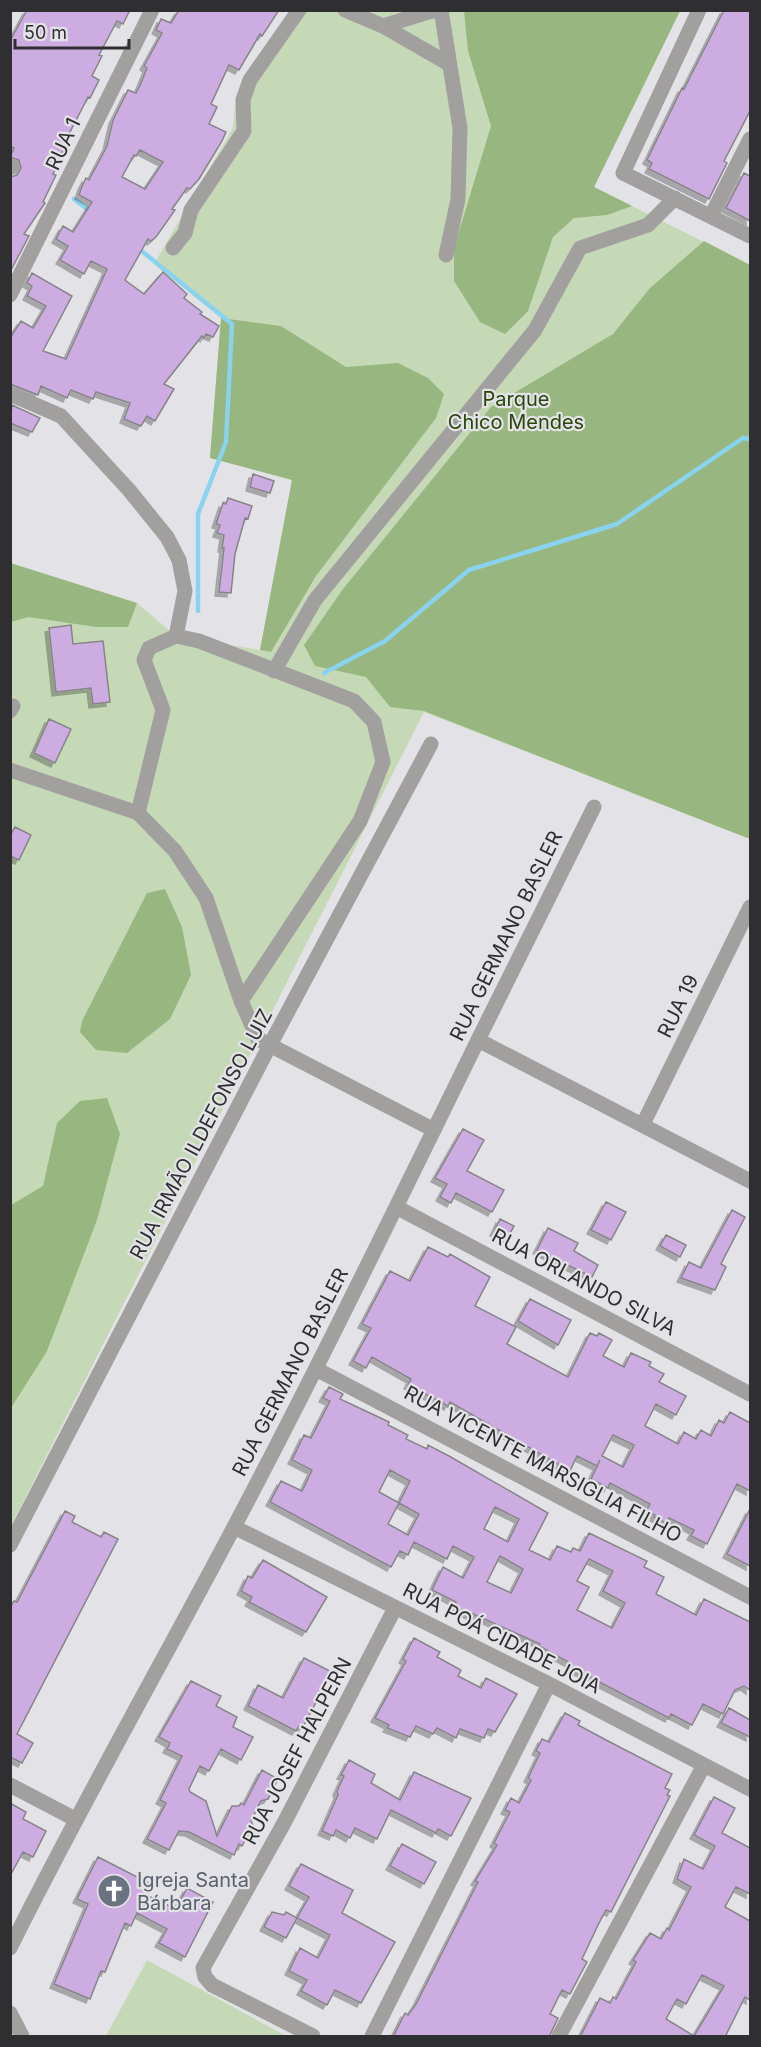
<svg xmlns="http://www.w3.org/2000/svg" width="761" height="2047" font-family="Inter,sans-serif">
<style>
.green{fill:#c6d9b7}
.forest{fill:#98b67f}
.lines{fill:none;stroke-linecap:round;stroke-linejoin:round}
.stream{stroke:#89d3ef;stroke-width:4.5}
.building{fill:#cdace2;stroke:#868488;stroke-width:1.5;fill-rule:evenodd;filter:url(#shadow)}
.minor{stroke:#a2a09f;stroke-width:15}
.tertiary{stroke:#a2a09f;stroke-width:15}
.labels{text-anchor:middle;stroke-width:4.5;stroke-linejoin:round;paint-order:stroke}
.street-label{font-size:20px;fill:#2f2f31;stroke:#e3e3e7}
.park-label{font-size:20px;fill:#2b460a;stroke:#e3e3e7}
.worship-label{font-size:20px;fill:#5b616d;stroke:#e3e3e7;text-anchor:start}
</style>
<defs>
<filter id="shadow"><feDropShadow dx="-4" dy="4" stdDeviation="0" flood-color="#0004"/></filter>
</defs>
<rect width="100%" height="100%" fill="#e3e3e7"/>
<path class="green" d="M291,11h389l-86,176 156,78v574l-326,-127 -413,814v-963l126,40 39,33 84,14 32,-170 -82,-22 11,-140 -67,-54 79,-136 3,-32z
M147,1960l139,76h-180z"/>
<path class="forest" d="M464,11h216l-86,176 38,19 -25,9 -33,3 -21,19 -25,74 -23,23 -25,-12 -26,-41v-33l37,-122 -23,-75z
M704,241l46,24v574l-326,-128 -34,-4 -24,-30 -51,-11 -11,-21 39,-56 148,-182 122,-73 37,-46z
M221,318l60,8 65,41 52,-4 30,15 16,16 -8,24 -120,158 -45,76 -11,-2 32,-170 -82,-22z
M10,563l127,40 -9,24h-32l-68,-10 -17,5z
M165,889l17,38 9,48 -21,44 -43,34 -31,-3 -16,-18 2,-11 65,-128z
M107,1098l13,36 -23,86 -50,131 -36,57v-203l32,-19 14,-63 23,-22z"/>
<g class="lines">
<path class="stream" d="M74,199l17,13
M138,248l94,76 -6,118 -28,72v97
M324,673l61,-32 84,-71 148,-46 126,-86 7,1"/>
</g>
<path class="building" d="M27,10h103l-7,14 -6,-3 -18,34 3,1 -10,20 7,4 -9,18 -2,-1 -22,43 3,2 -16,25 3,1 -3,6 3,1 -13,27 2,1 -21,31 5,2 -19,36v-95l7,-2 4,-7 -2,-8 -9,-3 4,-9 -4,-2v-105z
M179,10h100l-17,26 -2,-2 -21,36 -10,-5 -18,39 6,3 -8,17 17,8 -4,9 -23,38 -9,10 -3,-1 -15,21 3,1 -19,27 -5,4 -3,-2 -23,41 19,14 19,-22 24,22 -3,4 18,14 -2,2 19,12 -6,11 -7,-3 -2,4 -2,-2 -38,48 10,5 -19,32 -8,-5 -6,10 -17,-7 6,-16 -34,-11 -3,7 -22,-9 -4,8 -26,-12 -3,9 -28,-11v-46l11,-17 12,7 13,-22 -19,-10 5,-10 -5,-3 5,-10 40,23 -29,55 23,8 41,-90 -16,-8 -7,13 -24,-14 8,-14 -12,-7 7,-13 10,6 19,-30 -13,-7 3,-9 4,-8 3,2 18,-34 6,-26 15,-30 8,3 5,-10 6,-15 -3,-2 18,-33 -6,-3 5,-11 10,4zM140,150l23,12 -18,27 -23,-12 12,-22 2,1z
M724,10h26v101l-26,50 3,2 -18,36 -60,-30 3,-6 -5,-3 35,-72 2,1z
M744,173l6,3v45l-24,-13z
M12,405l28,13 -8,14 -22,-9z
M253,474l21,7 -4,12 -20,-6z
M228,498l24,8 -4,13 -3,-1 -10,36 -4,39 -12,-1 5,-44h-2l2,-13 -7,-2 3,-8 -4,-1 7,-21 3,1z
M71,625l2,19 30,-3 7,61 -17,2 -2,-16 -35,4 -7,-64z
M49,719l22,10 -16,34 -21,-10z
M15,827l16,8 -12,25 -9,-4v-20z
M463,1129l21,11 -17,31 37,19 -12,22 -36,-19 -5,10 -11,-6 7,-13 -12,-6z
M606,1202l20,10 -15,28 -20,-10z
M732,1210l13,7 -24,47 5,3 -11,23 -34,-12 8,-16 12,6z
M500,1219l14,7 -7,13 -13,-7z
M548,1228l30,15 -4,8 24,14 -6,12 -55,-27z
M666,1235l20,10 -6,12 -20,-11z
M428,1247l20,10 2,-3 40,23 -15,29 41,21 -9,17 61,33 22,-44 7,3 2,-3 13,7 -9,16 21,11 7,-14 20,9 -2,4 15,8 -5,8 27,14 -10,19 -20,-11 -11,22 33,18 6,-12 12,7 5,-9 10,6 8,-16 5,3 6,-11 20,11v68l-13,-7 -30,60 -16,-8 3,-6 -25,-12 -3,5 -12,-6 1,-2 -9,-4 4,-7 -40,-21 -2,5 -17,-9 9,-19 -3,6 -20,-10 -7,15 -120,-69 -2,4 -40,-21 3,-6 -39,-22 -6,11 -13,-7 18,-33 -9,-4 28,-53 20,10zM613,1435l21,10 -11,22 -21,-11z
M530,1299l41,21 -13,25 -40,-24z
M329,1387l14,7 -3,5 49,23 -1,3 20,10 -2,4 21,10 1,-4 21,11 99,57 -19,37 21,10 7,-14 14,6 2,-4 7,3 9,-18 58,28 -3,6 20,10 -8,17 40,21 8,-16 46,23v68l-6,-4 -9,4 -12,24 -20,-10 -11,21 -21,-11 -2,4 -99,-51 2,-3 -33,-18 1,-2 -69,-31 -1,2 -15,-8 1,-5 -24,-12 11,-23 20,11 11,-21 -21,-11 -6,13 -33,-17 -6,13 -8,-4 -9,16 -121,-65 11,-21 21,10 10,-21 -20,-10 12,-25 7,3 19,-37 -7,-3zM390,1470l20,11 -11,22 -20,-11zM399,1503l20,11 -11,21 -20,-11zM495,1507l24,12 -11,23 -24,-13zM500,1556l23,13 -12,24 -24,-11zM589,1559l24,12 -10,20 22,12 -13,25 -35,-18 12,-23 -12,-6z
M750,1509v57l-23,-12z
M65,1511l10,5 -3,6 29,15 3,-5 14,7 -101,195 16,9 -11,20 -12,-6v-149l4,-7 3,1z
M263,1560l64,37 -21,35 -57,-30 3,-5 -11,-6 7,-15 4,2z
M414,1638l26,14 -3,5 24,13 -3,6 23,12 5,-10 31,16 -22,38 -7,-3 -4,9 -24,-9 -4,9 -19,-10 -4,6 -17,-8 -6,11 -23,-9 2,-3 -14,-7 31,-57 -3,-2z
M304,1658l28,14 -29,55 -4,-1 -3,5 -48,-25 10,-21 25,13z
M191,1681l30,15 -5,10 21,11 -4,10 20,10 -12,23 -20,-11 -12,22 -9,-5 -11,23 1,3 16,9 11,35 15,-30h7l2,-3 3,2 18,-35 16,9 -10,20 -7,2 -10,20 2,4 -11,21 -3,-2 -5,11 -45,-23 -10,-1 -10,19 -22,-11 19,-36 -6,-3 22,-44 -15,-7 3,-6 -11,-6z
M729,1708l21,12v17l-29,-14z
M565,1713l15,8 -2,4 28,15 66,34 -7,14 5,2 -3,5 3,1 -59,116 -5,-2 -7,13 -17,36 5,3 -7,13 -10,19 -8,-4 -12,24 8,4 -9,19h-156l12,-24 3,2 8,-11 62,-122 -3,-1 22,-36 -3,-2 16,-31 -5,-2 6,-12 8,5 12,-23 -3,-2 12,-25 -4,-2 6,-12 7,3z
M349,1760l26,14 -4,9 29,17 14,-28 57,26 -20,38 -13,-7 -2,4 -45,-23 -14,29 -22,-11 -5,10 -14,-8 -3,6 -11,-5 16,-36 -1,-4 7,-15 -3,-1z
M714,1797l21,11 -13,25 28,15v46l-14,-7 -11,20 25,14v79l-5,-3 -20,40h-145l20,-39 10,5 3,-6 3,2 20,-37 -3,-2 17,-27 11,6 6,-11 2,2 22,-43 -14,-8 7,-20 19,10 12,-23 -21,-11zM702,1975l22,11 -30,50 -28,-17 11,-20 9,5z
M10,1803l16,9 -3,7 23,12 -13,26 -10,-5 -13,24z
M402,1844l34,18 -12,22 -34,-18z
M98,1857l53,27 -5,11 30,14 11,-21 26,14 -28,55 -26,-14 8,-14 -30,-16 -6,13 -6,-3 -20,49 -4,-1 -11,28 -36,-15 34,-80 -11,-5z
M301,1864l52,26 -11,23 53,29 -34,61 -26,-13 -8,15 -26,-14 6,-11 -18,-9 11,-23 18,10 12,-23 -33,-17 12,-21 -20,-11z
M272,1912l12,3 2,-3 11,6 -11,20 -22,-11z"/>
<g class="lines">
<path class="minor" d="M345,10l38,16 66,38
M441,10l19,118 -2,71 -12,56
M699,10l-76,163 127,63
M383,26l52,-16
M10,168l2,-2
M711,216l39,-77
M173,248l12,-15 6,-23 53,-79 -1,-31 7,-20 49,-70
M10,394l51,22 68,74 38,47 12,23 6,31 -9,45
M274,671l41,-71 220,-270 45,-82 68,-23 27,-27
M10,711l3,-5
M10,770l128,43 37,38 31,47 35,103 17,38 176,91
M138,813l25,-103 -19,-50 5,-12 27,-12 23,5 155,60 20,21 9,40 -23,59 -119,180
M478,1040l116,-233
M643,1124l107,-217
M398,1208l352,186
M316,1369l434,228
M234,1527l315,157 201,105
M10,1545l260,-500 161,-301
M10,1785l65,34
M313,2036l-101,-51 -7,-8 -2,-9 81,-145 111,-215
M372,2036l177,-352
M559,2036l145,-271"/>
<path class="tertiary" d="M10,295l142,-285
M10,1948c71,-143 150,-281 224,-421 85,-161 164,-324 244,-487l272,141
M10,2013l12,23"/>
</g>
<defs>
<symbol id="church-disc" viewBox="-11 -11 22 22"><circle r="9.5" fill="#6b7280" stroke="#e3e3e7"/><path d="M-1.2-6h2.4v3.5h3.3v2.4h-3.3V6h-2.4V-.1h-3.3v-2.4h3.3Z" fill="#fff"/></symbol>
</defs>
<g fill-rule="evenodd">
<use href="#church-disc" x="95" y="1872" width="38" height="38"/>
</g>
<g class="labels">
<g class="street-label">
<text transform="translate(63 144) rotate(-65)" y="7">RUA 1</text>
<text transform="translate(506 936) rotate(-64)" y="7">RUA GERMANO BASLER</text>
<text transform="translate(678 1006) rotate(-64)" y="7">RUA 19</text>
<text transform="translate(201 1134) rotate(-62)" y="7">RUA IRMÃO ILDEFONSO LUIZ</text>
<text transform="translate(584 1282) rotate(28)" y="7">RUA ORLANDO SILVA</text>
<text transform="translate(290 1372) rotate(-63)" y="7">RUA GERMANO BASLER</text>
<text transform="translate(543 1464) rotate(28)" y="7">RUA VICENTE MARSIGLIA FILHO</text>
<text transform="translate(502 1638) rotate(27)" y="7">RUA POÁ CIDADE JOIA</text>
<text transform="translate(297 1751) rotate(-62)" y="7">RUA JOSEF HALPERN</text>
</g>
<g class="park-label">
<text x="516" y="406">Parque<tspan x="516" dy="23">Chico Mendes</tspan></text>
</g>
<g class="worship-label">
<text x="137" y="1887">Igreja Santa<tspan x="137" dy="23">Bárbara</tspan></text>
</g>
</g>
<rect width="761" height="2047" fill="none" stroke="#2f2f31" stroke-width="24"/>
<path d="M15 39v9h114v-9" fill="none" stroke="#2f2f31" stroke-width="3"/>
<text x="24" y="39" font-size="18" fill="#2f2f31" stroke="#e3e3e7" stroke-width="4.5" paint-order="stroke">50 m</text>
</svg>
